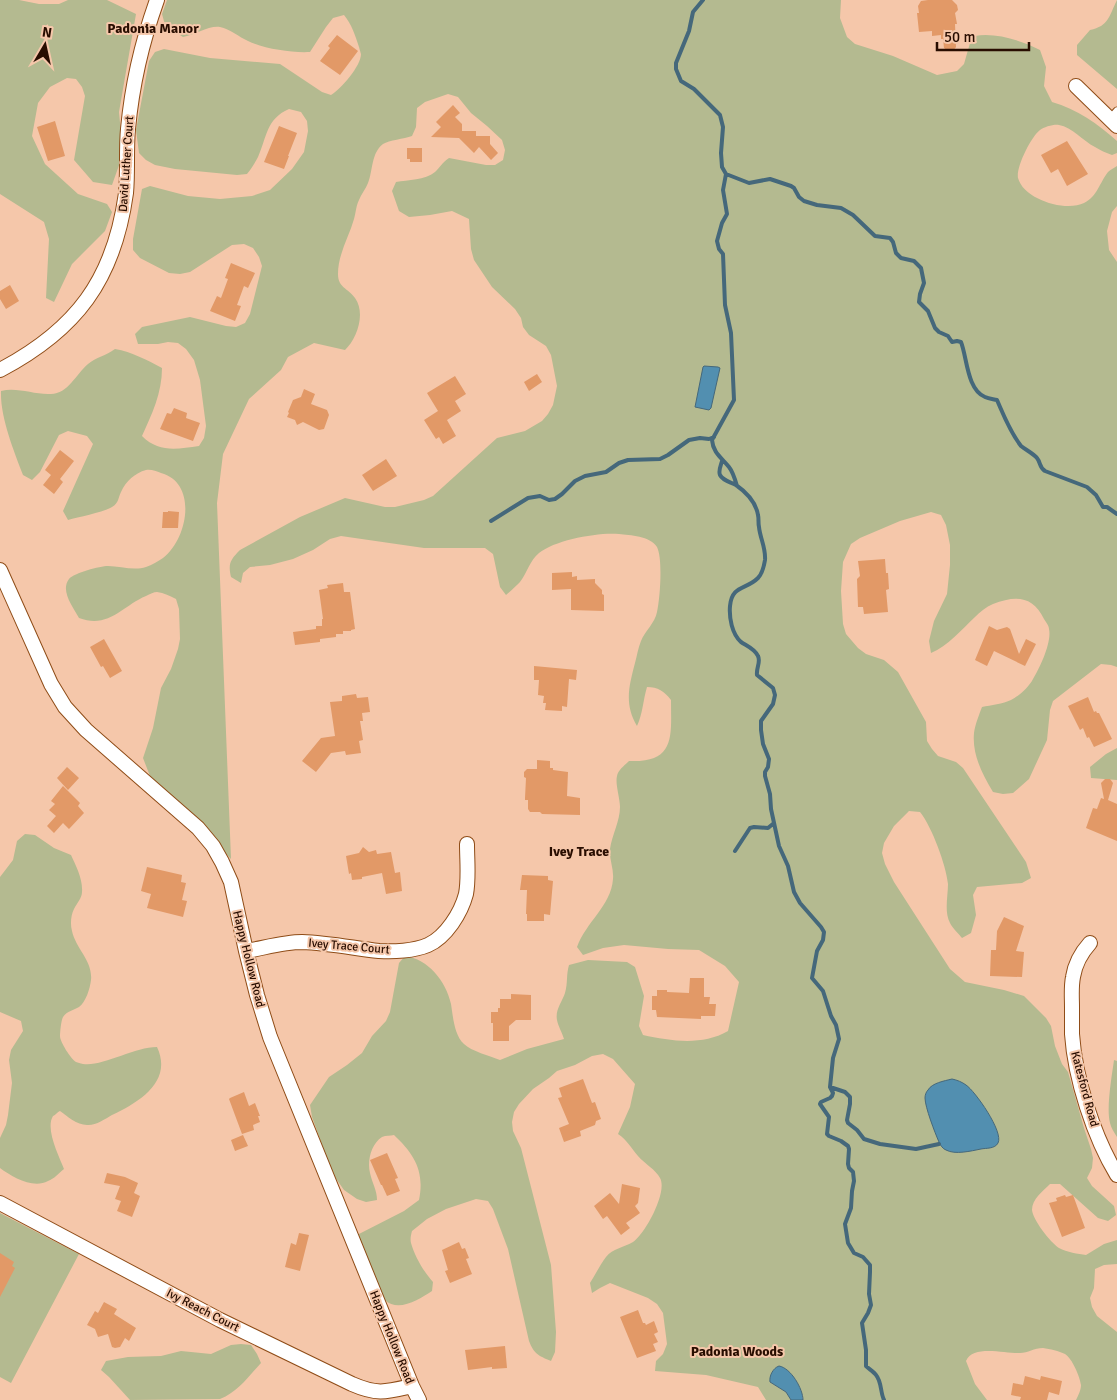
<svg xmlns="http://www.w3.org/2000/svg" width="1117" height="1400" font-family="Signika,sans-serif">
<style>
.green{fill:#b4ba90}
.water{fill:#528fb0;stroke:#45687b}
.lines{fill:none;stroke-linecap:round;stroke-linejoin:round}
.stream{stroke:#45687b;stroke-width:4}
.building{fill:#e29967}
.service-casing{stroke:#8f4c17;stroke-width:9}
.minor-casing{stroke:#8f4c17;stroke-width:16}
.service{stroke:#fff;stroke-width:7}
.minor{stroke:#fff;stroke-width:14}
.labels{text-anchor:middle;stroke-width:4;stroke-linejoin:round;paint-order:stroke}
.street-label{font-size:12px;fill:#280d00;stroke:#f5c7aa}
.neighbourhood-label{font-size:14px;font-weight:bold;fill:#280d00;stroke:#f5c7aa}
</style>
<rect width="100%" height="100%" fill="#f5c7aa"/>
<path class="green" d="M0,0h19l20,4h20l9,-4h39l29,14 -17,98 4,42 -11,31 -19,-3 -19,-22 11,-64 -3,-9 -6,-8 -9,-1 -17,9 -12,16 -6,33 13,28 33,30 29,10 5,8 -7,19 -33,33 -18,38 -8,-4 3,-59 -5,-17 -44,-28z
M167,0h674l-1,18 7,19 8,7 38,12 44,19 20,-4 7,-7 6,-21 5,-7c20,-4 48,5 65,14l6,17 -2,19 8,16c25,7 46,22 65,39v12l-5,2c-6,-2 -12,-5 -17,-8 -12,-6 -23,-20 -36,-22 -5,-1 -15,2 -19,5 -9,7 -24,37 -22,48 6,22 48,34 66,25 13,-6 16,-21 24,-31 2,-2 6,-4 9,-6v40l-5,6 -5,19 2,19 8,12v405l-6,-2 -10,-1 -48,37 -3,9 -3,30 -18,39 -16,14 -10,1 -10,-2c-11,-18 -21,-38 -19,-59 1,-8 5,-18 8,-26 9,-2 21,-3 29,-7 8,-4 18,-13 22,-21 7,-11 19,-37 16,-50 0,-3 -3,-7 -5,-10 -11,-23 -28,-24 -51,-15 -7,3 -13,8 -18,13 -14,13 -27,29 -44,36l-2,-12 5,-20 13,-27 3,-29v-20l-4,-20 -5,-10 -10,-3 -31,9 -40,17 -9,6 -8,18 -2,29 2,33 3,10 12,14 8,6 18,6 14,12 28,50 1,19 5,8 6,7 18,6 7,6 63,94 5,16 -9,5 -45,4 -4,8 3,20 -5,18 -9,5c-3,-4 -9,-9 -12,-15 -6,-11 -2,-27 -2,-39 -2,-19 -16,-57 -28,-72l-11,-1 -15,15 -10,17 -2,10 3,11 9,18 56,87 15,13 39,8 20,6 22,22 5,8 4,20 7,18 6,8 16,56 7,21 2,9 -1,10 -5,10 5,8 22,20 2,9 -8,6 -10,-3 -38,-34h-10c-7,7 -18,15 -18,26 1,10 18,32 27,38 8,4 19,6 27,7l18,-11 13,-4v24l-13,1 -9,4 -1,19 -4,10 2,9 5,9 20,16v68h-41c2,-4 5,-10 5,-15 -1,-8 -9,-27 -16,-31 -6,-3 -15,-5 -22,-6 -9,0 -15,5 -23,5 -14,1 -47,-9 -54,8l9,23 12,16h-184v-4l-33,-14 16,10 5,8h-25l-8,-13 -52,-12 -51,-4 1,-10 7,-7 4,-10 -4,-31 -6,-9 -9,-6 -38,-15 -10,5 -8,5 -2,-10c5,-8 10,-18 16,-26 7,-9 17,-9 27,-15 12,-8 35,-50 27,-64 -4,-8 -16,-15 -22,-22 -7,-8 -11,-16 -20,-22l12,-27 5,-23 -22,-25 -10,-5 -11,2 -17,9 -18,6 -8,7 -16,11 -14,15 -5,8 -2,10 1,9 8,17 30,117 5,67 -1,20 -4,9c-12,-5 -17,-7 -22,-20l-21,-92 -15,-40 -5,-8 -12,-2 -30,10 -19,10 -15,12c-1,4 -2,8 -1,12 4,14 13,29 22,39l-1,9c-12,8 -34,22 -47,9 -7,-7 -15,-34 -18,-44 -3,-7 -7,-14 -10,-21l47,-24 15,-11c6,-29 -5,-46 -25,-65 -4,1 -8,0 -12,2 -11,7 -15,24 -12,36 2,10 7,17 7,27l-11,2 -9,-3 -13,-9 -12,-17 -20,-56 -2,-12 19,-28 18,-12 15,-12 10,-17 14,-15 4,-9 9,-49 6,-7c23,3 41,25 46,48 2,12 3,31 13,40 7,7 26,12 36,16l27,-11 37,-10c-2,-7 -6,-13 -7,-19 -2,-10 5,-18 8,-27 3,-10 1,-18 4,-28l19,-5 39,2 8,5 9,29 -5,30 4,9c28,6 59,11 85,-4l11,-49 -14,-16 -26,-16 -31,-1 -44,-4 -21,3 -20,7 -6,-8c9,-25 34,-41 36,-68 1,-10 -4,-20 -3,-30 2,-14 10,-28 10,-42 0,-9 -5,-23 -3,-31 1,-6 8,-11 12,-15 47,2 42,-25 42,-61 -7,-9 -13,-13 -24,-13 -4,13 -4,26 -10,39 -13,-22 -8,-40 -2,-63 2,-7 3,-15 6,-22 4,-10 14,-18 16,-29 3,-13 6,-53 0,-65 -7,-11 -27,-12 -38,-13 -21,-2 -64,6 -80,19 -9,7 -12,20 -19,29 -4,4 -9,9 -14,13l-6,-8 -7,-33 -8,-6h-61l-83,-12 -11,3 -17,11 -20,9 -23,6 -20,2 -7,6 -2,10 -10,-6c-3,-13 -1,-17 9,-27l60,-33 45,-19 40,9h10l29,-7 9,-4 64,-58 28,-7 17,-10 6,-7 5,-9 4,-19 -6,-31 -5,-9 -17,-11 -6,-8 -2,-9 -6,-9 -23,-22 -18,-27 -3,-11 -2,-30 -17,-8 -22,4 -21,2 -10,-6 -7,-20 4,-9c12,-2 29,-2 39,-10 5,-5 7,-9 14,-14l37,7h9l8,-5 2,-10 -3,-10 -15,-14 -16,-13 -13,-16 -10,-3 -23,8 -8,6 -1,19 -4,9c-8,3 -23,4 -29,8 -12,9 -10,27 -15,39 -2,6 -7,11 -9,17 -3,6 -3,12 -5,19 -5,18 -16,35 -16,55 0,14 10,14 17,24 11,15 2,41 -10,52l-31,-7 -26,14 -7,13 -32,29 -26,55 -6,49 14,356 -81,-83 -7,-18 10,-30 8,-40 10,-19 7,-20 2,-10 -1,-30 -3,-10c-6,-3 -12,-6 -19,-7 -3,0 -7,2 -11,4 -24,10 -37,33 -67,22 -6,-11 -19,-27 -10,-39 5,-6 31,-13 39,-13 12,0 26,5 38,1 6,-2 12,-6 17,-9 25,-19 35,-75 -2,-85 -5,-2 -10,-4 -15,-3 -11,3 -20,11 -25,22 -3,6 -2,11 -9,15 -8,5 -33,10 -44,13l-5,-9 30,-67 -6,-8 -19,-5 -9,4 -19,37 -8,8 -9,-5c-9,-24 -23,-58 -22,-84 17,-4 33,4 50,3 17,0 25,-20 37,-30 8,-7 18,-8 27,-15 17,3 32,11 47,19 0,25 -10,46 -20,68 17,17 35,13 57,10l5,-8 2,-12 -6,-46 -6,-20 -8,-11 -8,-6 -10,-1 -10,2h-20l-3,-10 7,-7 48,-10 36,9 10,1 9,-4 5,-9 12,-48 -3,-9 -6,-9 -9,-4 -12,1 -42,27 -10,2 -11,-1 -29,-15 -7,-8v-11l9,-50 8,-3 38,10 32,3 32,-3 18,-6 22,-21 12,-17 4,-21 -1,-10 -6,-9 -12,-3c-23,10 -22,28 -31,48 -3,6 -7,12 -11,17l-10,1 -62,-6 -20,-4 -9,-5 -7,-7 -3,-23 13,-69 6,-9 9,-3 46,9 70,6 42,28 9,3c10,-6 30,-29 30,-41 0,0 -2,-7 -2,-7 -4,-12 -7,-22 -15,-32l-11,3 -7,9 -16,25c-18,1 -46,-3 -62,-11 -9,-4 -18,-12 -28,-14 -10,-2 -26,8 -37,10l-18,-12 -3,-11z
M1117,0v89l-40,-34v-10l13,-15c19,-4 19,-14 27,-30z
M1117,748v32l-26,-2 -1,-11 16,-13z
M25,834l10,1 19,13 17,7c5,11 12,24 11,37 0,6 -5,11 -8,17 -3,6 -4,15 -2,22 4,18 21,30 19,49 -1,8 -5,22 -12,27 -5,3 -12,4 -16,10 -2,4 -3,15 -3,19 0,6 11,23 16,26 2,1 4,1 7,2 19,3 51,-17 74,-17 16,34 -17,55 -45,68 -7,4 -17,11 -25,10 -10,0 -20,-9 -27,-14 -1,0 -6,5 -7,5 -8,13 6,40 11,53 -5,4 -10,10 -16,12 -15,8 -36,-4 -48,-13v-30l6,-13 2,-10 4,-32 -3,-23 2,-10 12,-19 -2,-10 -21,-9v-135l13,-17 4,-19z
M1114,1060l3,1v76c-3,-5 -6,-9 -7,-14 -4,-15 2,-48 4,-63z
M0,1213l79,41 -68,129 -11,-6z
M241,1344l10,1 6,9 4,9c-13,14 -23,29 -41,36l-90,1 -21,-23 -8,-7 5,-9 22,-4 33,-1 20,-5 30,3 20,-9z"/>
<path class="water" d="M704,366l14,1 2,1 -9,40 -2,2 -14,-3 8,-40z
M952,1079c5,1 10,3 14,6 9,6 38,47 32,58 -3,6 -12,5 -17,6 -10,2 -26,6 -35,1 -3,-1 -6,-5 -7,-8 -4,-9 -14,-35 -14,-44 0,-3 1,-6 3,-8 4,-7 16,-9 24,-11z
M779,1366c12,2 24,23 24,34h-12l-5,-8 -16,-10c-1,-6 3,-14 9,-16z"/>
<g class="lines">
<path class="stream" d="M703,0l-10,12 -4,19 -13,32v6l5,12 13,8 26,26 3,12 -2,26 1,14 4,7 23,9 21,-4 21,7 3,2 5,9 5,4 13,4 24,3 12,7 22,21 15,2 3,4 3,11 5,5 13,3 7,7 3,15 -4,11 -1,8 9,9 7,17 4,4 9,4 4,6 5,-1 4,1c6,15 6,48 24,55 4,2 8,2 12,3 7,16 13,32 24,46 5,4 13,8 16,12 4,5 2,9 8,13l42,16 9,8 7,12h4l10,7
M726,174l-3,16 4,24 -5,9 -5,18 2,8 4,5 2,51 6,28 3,67 -22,40c1,13 10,18 17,27 4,5 6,12 8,19
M722,461c-1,4 -4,10 -2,14 3,6 11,7 16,10 10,7 20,18 22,30 1,4 0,8 1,12 1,11 7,21 6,33 -1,6 -3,14 -7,18 -12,12 -26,7 -28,28 -1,12 2,28 11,36 6,4 14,7 17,14 3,6 -2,12 -1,19l16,13 2,7 -2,9 -12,17v9l2,14 6,15 -1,8 -3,5v4l5,18 1,15 8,37 9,20 6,26 6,11 21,24 3,5 -1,8 -6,11 -5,27 11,13 8,25 5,9 3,14 -6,19 -3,29 3,6 -1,3 -2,2 -9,4 -1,2 9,13 -2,17 2,2 12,5 7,5 1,3 -1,15 1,4 4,4 1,9 -2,10 -1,17 -6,16 3,19 6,10 9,4 7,8v7l-1,22 2,11 -3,8 -6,10 4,27v16c3,3 8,6 10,9 6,7 4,17 8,25
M491,521l37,-23 12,-2 9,4 6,-1 7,-5 13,-13 10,-5 21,-4 13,-9 9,-3 32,-1 8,-4 21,-15 11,-2 9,1 5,-2
M735,851l15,-23 4,-1 14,1 6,-5
M830,1087l15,5 5,5v7l-3,16 1,3 9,7 7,9 16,5 36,5 23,-5"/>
</g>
<path class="building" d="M928,0h24l5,5 1,5 -3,3 2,11h-2l1,23 -3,4h-5l-4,-3 -1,-9h-2v-4l-9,1v-5l-13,1 -2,-19h2l-1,-7 3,-5z
M337,35l21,16 -18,24 -20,-14 10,-13 -2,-2z
M453,105l7,8 -5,4 7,7v7h14v5h14v8l8,9 -7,7 -12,-13 -5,6 -15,-15 -28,-1 10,-10 -5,-5z
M55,121l10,35 -17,5 -11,-34z
M279,126l18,7 -9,23h1l-5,13 -20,-7z
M1067,141l21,33 -21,12 -9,-17 -7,4 -10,-18z
M407,148h15v14h-12v-3h-3z
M231,263l24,10 -7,15 -4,-2 -7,19 4,1 -6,15 -25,-10 7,-15 4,2 7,-19 -3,-1z
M10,285l9,16 -13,8 -6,-10v-8z
M537,374l5,8 -13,9 -5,-9z
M455,376l11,18 -11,7 6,10 -14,9 9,16 -13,8 -4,-7 -3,2 -12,-19 14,-9 -11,-18z
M304,389l11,5 -4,10 16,6 2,5 -5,14 -5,1 -16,-8 -6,3 -2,-5 -8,-3 2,-4 -1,-1 5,-12 8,-3z
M174,408l13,5 -1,5 14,5 -7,18 -33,-12 7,-16 4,1z
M60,450l14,11 -14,18 3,3 -9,12 -11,-9 8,-10 -6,-5z
M386,459l11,17 -24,15 -11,-16z
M168,511l11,1 -1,16h-16l1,-16h5z
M885,559l1,14h2l1,16 -3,1 2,22 -24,2 -1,-7h-5l-1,-28 3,-3 -2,-15z
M572,572v5l5,-1v4l18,-1v4l7,7v4l2,1v16l-33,-1v-21l-19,1v-17z
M343,583l1,9h6l5,37 -4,1v1h-8v3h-7v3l-16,2v3l-25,3 -2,-13 23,-3v-3h6v-7h1l-4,-29 9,-2 -1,-3z
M989,626l8,4 10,-3 3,2 9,25 7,-15 10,5 -11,22 -31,-15 -7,15 -12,-6z
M104,639l18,32 -12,7 -7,-12 -2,1 -11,-20z
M534,666l43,4 -1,10 -7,-1 -2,28 -5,-1v5l-17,-1 1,-7h-3l1,-7 -6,-1 1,-15h-5z
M356,694l1,4 11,-1 2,15 -8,1 1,8h-3l3,19 -4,1 2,12 -15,2 -1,-4 -14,2 -15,19 -14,-11 19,-23 14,-2 -5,-34 12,-1v-5z
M1088,697l6,15 2,-1 1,2h2l13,26 -18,8 -5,-10 -2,1 -4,-10 -3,2 -12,-24z
M537,760l13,1v7h3v2l15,2 -1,24 13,2v17l-38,-1 -2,-2h-10l-2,-3v-9h-3v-2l1,-20 -2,-1v-5l3,-3h10z
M67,767l12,11 -11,12 -11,-12z
M1105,779h5l3,4 -5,17 9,4v37l-31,-13 7,-20 4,1 4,-11 3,1 -3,-16z
M63,786l17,17 -2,3 6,7 -15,16 -6,-6 -9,10 -7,-7 9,-10 -7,-6 6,-6 -4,-3z
M363,847l6,5 7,-2 1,4 14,-2 4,21 5,-1 2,19 -16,3 -4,-21 -20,4v2l-10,1 -1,-7 -2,1 -3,-18 13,-3z
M147,867l35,8 -1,7 5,1 -4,17 5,1 -4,16 -36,-9 4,-14 -10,-3z
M522,875l26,1v4l5,1 -3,34 -6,-1v7h-17v-7h-1l1,-24h-7z
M1004,917l20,9 -8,25 8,1 -2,25 -32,-1 1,-26h5l1,-19z
M690,978h14v19h6l-1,7h7l-1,12h-14v3l-44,-2 -1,-7h-4v-14h5v-6h10v2l22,1z
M511,994l20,1v25h-15l-7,6v15h-16v-18h-2v-11h7v-4h2v-9h11z
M583,1079l9,24 3,-1 6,17 -5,2 -1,4 -15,6 1,5 -17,6 -5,-14 10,-4 -11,-26 4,-1 -3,-9z
M244,1092l5,14 6,-3 5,13h-2l2,6 -7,3 1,5 -12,4 -13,-35 1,-1z
M243,1135l5,11 -13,5 -4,-11z
M387,1153l11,25 -3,1 5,12 -13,5 -5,-11h-1l-11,-25z
M107,1173l18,4 13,6 -4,10 6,3 -8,21 -15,-6 4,-10 -6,-2 5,-13 -16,-3z
M622,1184l18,4 -2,15 -3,3 5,7 -14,10 4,5 -9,7 -14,-19 -4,3 -9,-13 16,-13 9,11z
M1065,1195l1,2 7,-2 12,33 -23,9 -13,-34 8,-2 -1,-3z
M299,1233l10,2 -9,36 -15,-4 6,-24 5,2z
M459,1242l3,7 3,-1 4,10 -3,1 6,15 -22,9 -5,-12 3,-1 -6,-20z
M0,1253l14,9 -2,4 3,2 -15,29z
M104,1302l13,7 -3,5 22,14 -7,13 -4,-3 -5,9 -5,1 -3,-1 -4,-13 -10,3 -3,-8 -8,-4 8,-14 3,2z
M638,1310l5,13h2l1,2 8,-4 4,11 -4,2 4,8 -5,2 3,7 -19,7 -17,-41z
M505,1346l2,22 -15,1v-2l-24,3 -3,-20z
M1025,1376l15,4 1,-4 21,5 -3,14 -10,-3 -2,8h-27l1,-3 -10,-2 2,-12 10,2z"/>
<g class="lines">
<defs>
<path id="service" d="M1110,119l7,-8"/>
<path id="minor" d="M1076,86l41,40
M0,370c76,-40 114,-90 126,-177 2,-21 0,-43 2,-64 4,-44 14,-87 29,-129
M0,570l51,114 14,23 21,23 112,98 15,18 9,16 9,20 15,69 11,44 13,42 142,349 7,14
M1090,943c-9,10 -15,21 -17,34 -2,10 -1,21 -1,30 0,9 0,18 0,27 3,45 22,103 45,141
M246,951c18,-3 38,-9 56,-9 26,1 51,6 77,9 14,1 35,0 49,-6 18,-8 33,-32 38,-51 3,-16 1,-33 1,-50
M0,1203l220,117 132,64c25,11 34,8 60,2"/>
</defs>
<use href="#service" class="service-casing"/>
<use href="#minor" class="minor-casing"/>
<use href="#service" class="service"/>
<use href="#minor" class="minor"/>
</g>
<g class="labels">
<g class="street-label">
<text transform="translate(126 164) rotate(-86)" y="4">David Luther Court</text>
<text transform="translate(349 946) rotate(5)" y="4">Ivey Trace Court</text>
<text transform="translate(249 959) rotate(76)" y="4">Happy Hollow Road</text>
<text transform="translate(1085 1089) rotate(75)" y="4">Katesford Road</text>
<text transform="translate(203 1310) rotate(27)" y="4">Ivy Reach Court</text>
<text transform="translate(392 1337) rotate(68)" y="4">Happy Hollow Road</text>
</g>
<g class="neighbourhood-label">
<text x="153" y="33">Padonia Manor</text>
<text x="579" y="856">Ivey Trace</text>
<text x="737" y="1356">Padonia Woods</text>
</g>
</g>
<g transform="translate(45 45) rotate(9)" stroke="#f5c7aa" stroke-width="4" paint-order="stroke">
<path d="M0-4L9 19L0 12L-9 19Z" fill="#280d00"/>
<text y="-8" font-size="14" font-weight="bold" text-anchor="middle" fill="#280d00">N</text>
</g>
<path d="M937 42v8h92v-8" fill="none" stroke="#280d00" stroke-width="2.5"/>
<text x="944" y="42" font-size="15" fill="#280d00" stroke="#f5c7aa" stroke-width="4" paint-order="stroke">50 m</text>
</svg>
